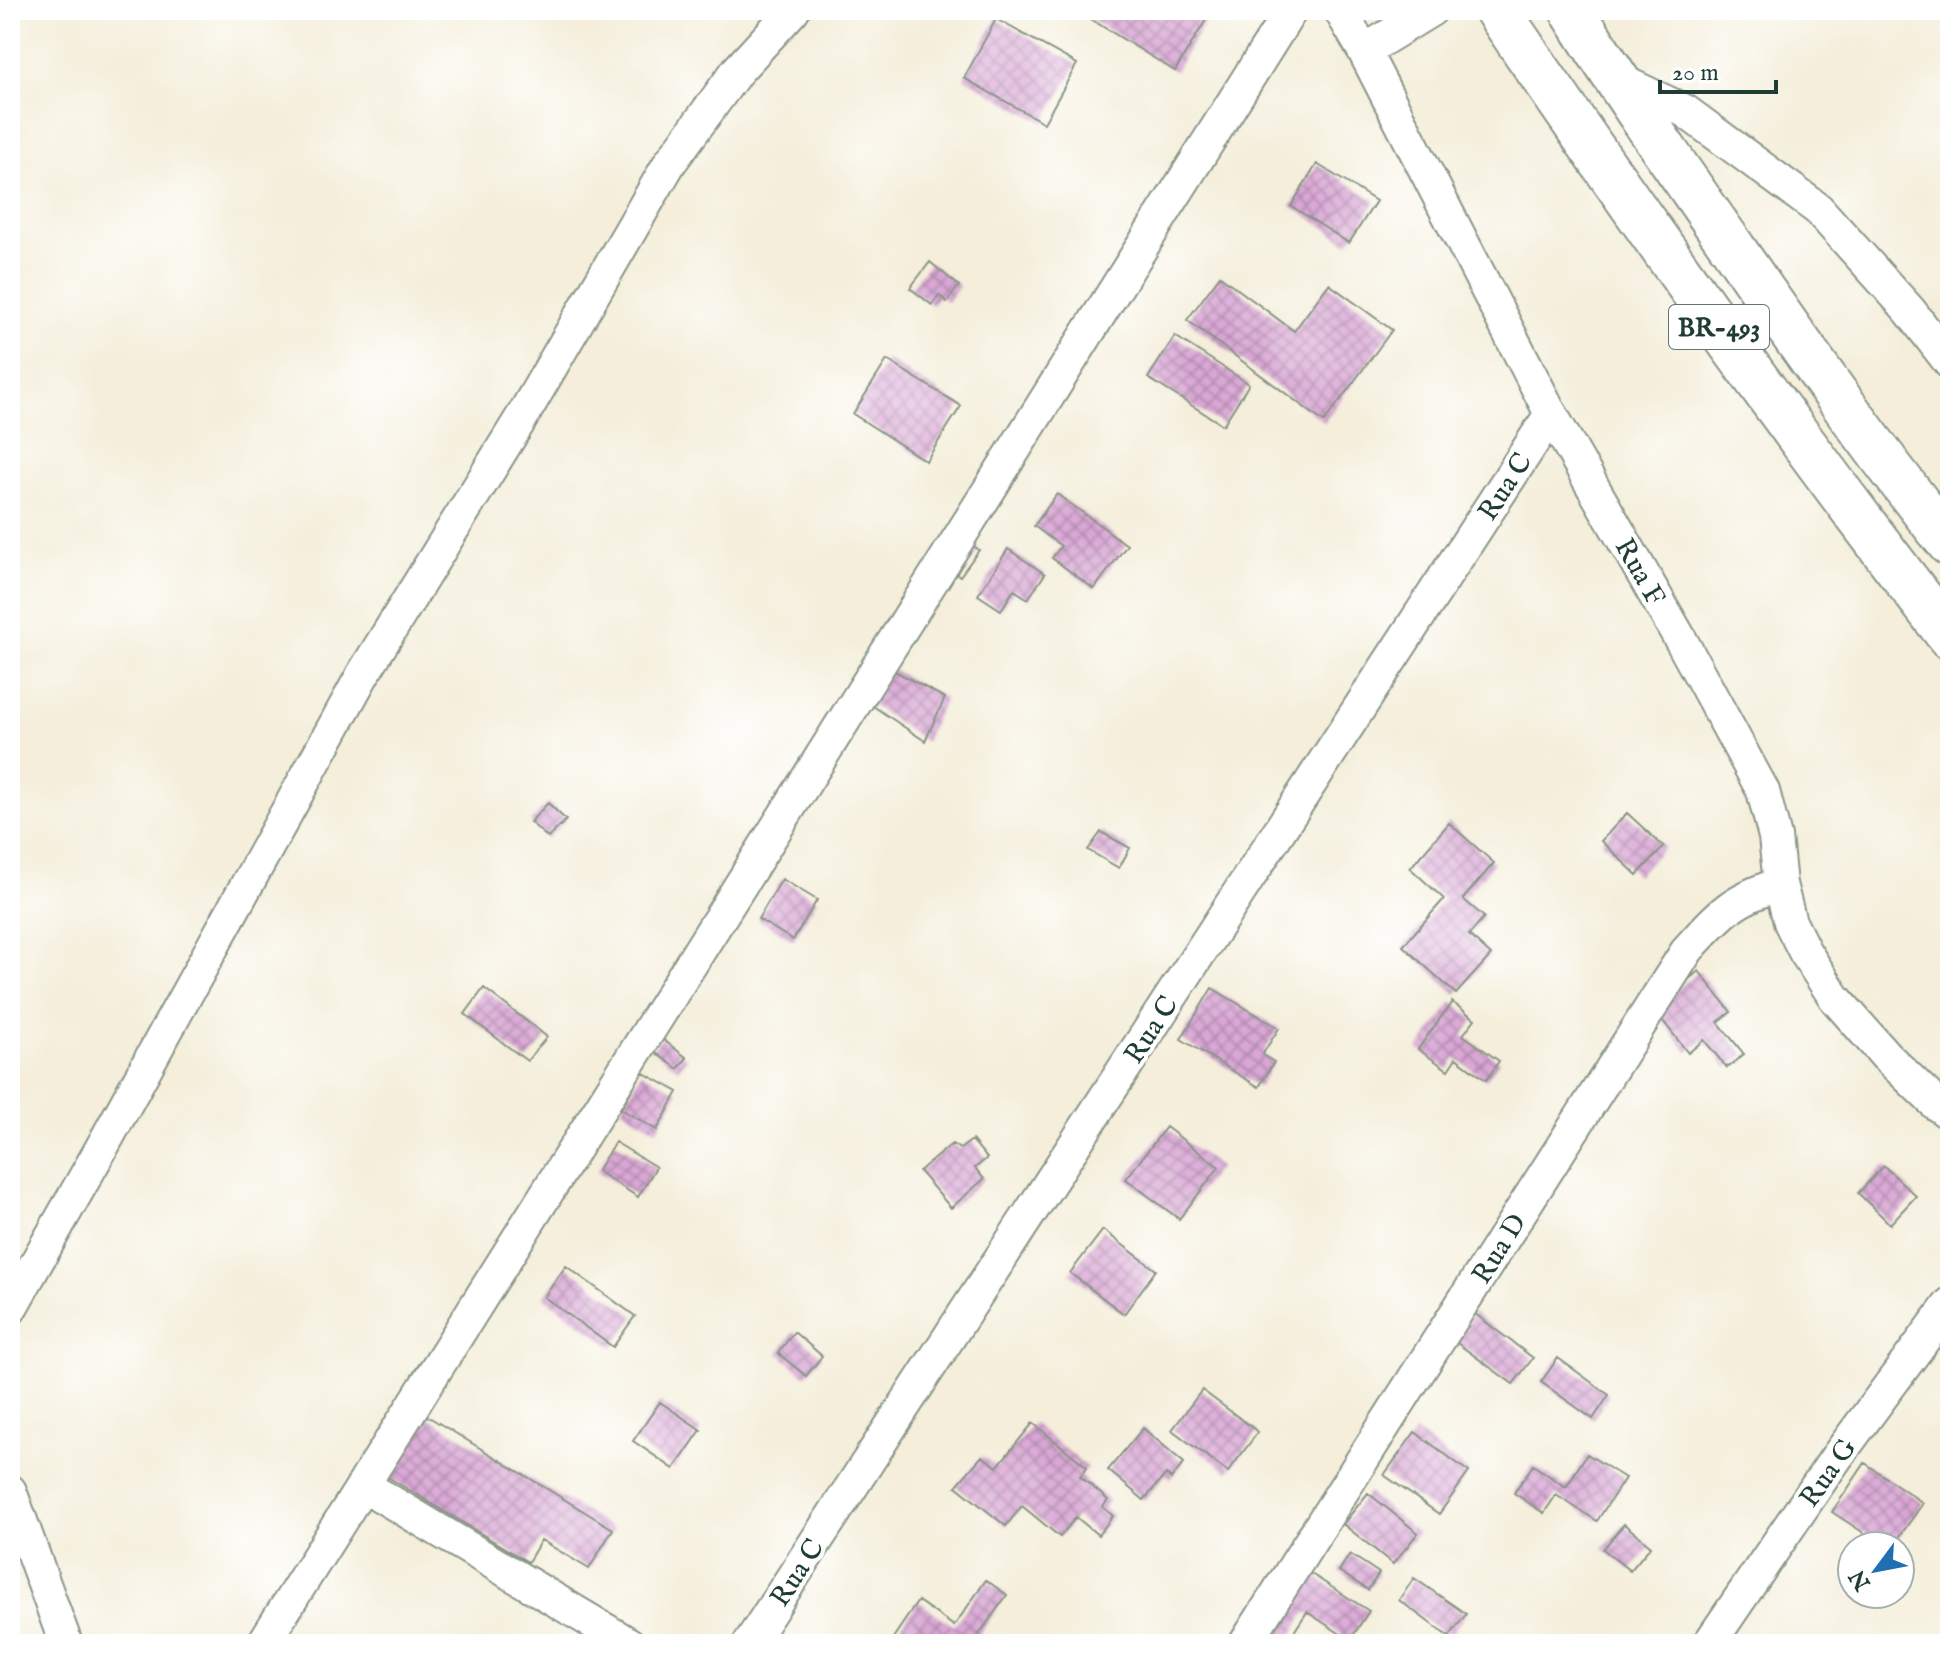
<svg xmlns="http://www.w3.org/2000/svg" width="1960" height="1654" font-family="'IM FELL English',serif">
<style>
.building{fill:url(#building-cross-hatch)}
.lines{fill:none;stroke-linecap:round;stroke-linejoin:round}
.street-casing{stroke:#8a9687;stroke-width:36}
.highway-casing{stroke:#8a9687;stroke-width:48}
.street{stroke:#fff;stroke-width:32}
.highway{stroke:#fff;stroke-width:44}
.labels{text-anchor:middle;stroke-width:8;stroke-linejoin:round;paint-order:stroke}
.shield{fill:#fff;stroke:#627771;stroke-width:2}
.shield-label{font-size:26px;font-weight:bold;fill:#1f3d34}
.street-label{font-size:28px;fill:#1f3d34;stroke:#fff}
</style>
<defs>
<pattern id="building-cross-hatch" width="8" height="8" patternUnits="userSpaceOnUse" patternTransform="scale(2)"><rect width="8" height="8" fill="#daa7d5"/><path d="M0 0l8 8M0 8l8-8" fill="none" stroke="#b089ae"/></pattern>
</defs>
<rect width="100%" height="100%" fill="#fff"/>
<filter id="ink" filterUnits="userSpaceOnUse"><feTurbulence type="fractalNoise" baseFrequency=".0125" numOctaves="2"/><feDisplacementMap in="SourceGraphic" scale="16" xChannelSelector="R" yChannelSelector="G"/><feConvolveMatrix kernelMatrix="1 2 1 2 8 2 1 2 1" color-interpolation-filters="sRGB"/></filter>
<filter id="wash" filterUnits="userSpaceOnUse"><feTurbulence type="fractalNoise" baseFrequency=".006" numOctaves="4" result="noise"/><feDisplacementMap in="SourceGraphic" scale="32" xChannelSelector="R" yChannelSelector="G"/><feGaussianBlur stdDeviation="1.8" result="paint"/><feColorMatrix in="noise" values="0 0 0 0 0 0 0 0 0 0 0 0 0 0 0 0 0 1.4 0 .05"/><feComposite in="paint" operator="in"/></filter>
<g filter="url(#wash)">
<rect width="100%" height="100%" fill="#f4eeda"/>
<g id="blocks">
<path class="building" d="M1076,10h136l-37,61z
M996,19l81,45 -33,59 -80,-45z
M1317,164l59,37 -27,42 -58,-37z
M930,262l29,24 -12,16 -8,-7 -7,10 -22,-17z
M1220,276l74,55 35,-47 63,46 -68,92 -137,-102z
M1175,336l74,48 -26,41 -75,-47z
M887,360l74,46 -35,55 -73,-47z
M1057,494l70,51 -33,44 -42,-31 9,-12 -27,-20z
M968,542l11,8 -19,26 -11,-8z
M1008,549l37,25 -17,25 -14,-9 -13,20 -23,-15z
M891,669l54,29 -20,43 -55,-37z
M548,803l18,17 -18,18 -18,-16z
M1627,813l37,34 -27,28 -36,-34z
M1449,823l45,40 -31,36 21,18 -15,18 22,20 -35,39 -53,-48 41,-47 -34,-31z
M1101,832l29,16 -11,20 -31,-18z
M782,879l35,21 -24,40 -35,-21z
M1699,971l32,41 -13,10 26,32 -17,14 -23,-28 -16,13 -35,-45z
M484,988l63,49 -20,24 -62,-47z
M1212,988l67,40 -17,27 12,7 -15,25 -78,-48z
M1452,1002l23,17 -12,16 36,26 -13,19 -30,-22 -8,12 -30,-21z
M661,1038l26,20 -9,11 -26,-19z
M642,1072l36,20 -21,38 -36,-21z
M1166,1127l53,40 -40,52 -53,-40z
M972,1140l15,18 -12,10 9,11 -33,29 -32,-37 33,-27 8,5z
M615,1142l41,25 -18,30 -41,-26z
M1884,1166l32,30 -26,28 -32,-31z
M1103,1230l53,40 -32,44 -54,-41z
M566,1266l69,50 -22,31 -69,-50z
M1474,1313l59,45 -20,26 -60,-44z
M794,1332l28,24 -16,20 -28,-23z
M1558,1358l51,37 -16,24 -52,-37z
M1202,1390l56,42 -30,40 -56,-42z
M660,1402l41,28 -27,39 -41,-28z
M424,1414l189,115 -24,40 -48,-29 -13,22 -142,-86z
M1033,1423l54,44 -7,9 28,24 -5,7 10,9 -15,19 -22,-18 -16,20 -38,-31 -16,20 -50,-40 26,-30 15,11z
M1143,1428l41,35 -13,16 -5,-5 -22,26 -36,-30z
M1415,1432l54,40 -30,42 -55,-39z
M1587,1454l38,24 -28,43 -41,-26 -12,18 -30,-20 19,-28 33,22z
M1865,1463l58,40 -30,43h-9l-52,-34z
M1368,1493l50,40 -25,31 -50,-40z
M1624,1524l27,22 -21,25 -27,-22z
M1350,1554l29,19 -11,17 -29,-19z
M1305,1570l64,41 -19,29 -43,-28 -21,32h-28z
M1414,1578l52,36 -17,23 -50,-37z
M986,1580l21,15 -35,49h-27l-3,-2 -1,2h-52l29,-43 36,25z"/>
</g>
</g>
<g filter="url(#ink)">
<use href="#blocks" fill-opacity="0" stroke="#8a9687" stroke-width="2"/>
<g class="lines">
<defs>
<path id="street" d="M1340,10l24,41 187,363 131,228 81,149 12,46 5,47 10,38 15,30 30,46 51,58 50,48 14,10
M1364,51l67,-41
M1615,78l70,33 133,98 92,102 40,52
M10,1309l91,-160 262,-475 159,-257 147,-253 68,-93 56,-61
M363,1485l266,159
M10,1491l56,153
M263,1644l1028,-1634
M749,1644l802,-1230
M1245,1644l443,-695c33,-37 45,-50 92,-65
M1709,1644l127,-186 114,-154"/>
<path id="highway" d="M1497,10c145,213 295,423 453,627
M1572,10c51,82 107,161 163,241 69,100 139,199 215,293"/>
</defs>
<use href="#street" class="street-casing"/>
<use href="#highway" class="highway-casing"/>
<use href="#street" class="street"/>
<use href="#highway" class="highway"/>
</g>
</g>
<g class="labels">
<rect class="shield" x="1669" y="305" width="100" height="44" rx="6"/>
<g class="shield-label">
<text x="1719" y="336">BR-493</text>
</g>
<g class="street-label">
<text transform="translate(1504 486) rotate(-57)" y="10">Rua C</text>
<text transform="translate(1641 571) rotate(60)" y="10">Rua F</text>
<text transform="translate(1150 1029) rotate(-57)" y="10">Rua C</text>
<text transform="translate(1498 1248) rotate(-58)" y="10">Rua D</text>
<text transform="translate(1827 1472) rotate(-55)" y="10">Rua G</text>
<text transform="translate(796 1572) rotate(-57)" y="10">Rua C</text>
</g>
</g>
<rect width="1960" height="1654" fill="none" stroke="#fff" stroke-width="40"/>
<g transform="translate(1876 1570) rotate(238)"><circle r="38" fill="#ffffff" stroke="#a5b1ae" stroke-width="2"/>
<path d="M0-6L14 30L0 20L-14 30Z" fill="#1f6fb2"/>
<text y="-12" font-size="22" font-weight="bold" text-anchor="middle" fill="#1f3d34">N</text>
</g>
<path d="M1660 80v12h116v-12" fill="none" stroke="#1f3d34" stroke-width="4"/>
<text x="1672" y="80" font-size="24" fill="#1f3d34" stroke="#ffffff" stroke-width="6" paint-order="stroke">20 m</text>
</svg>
